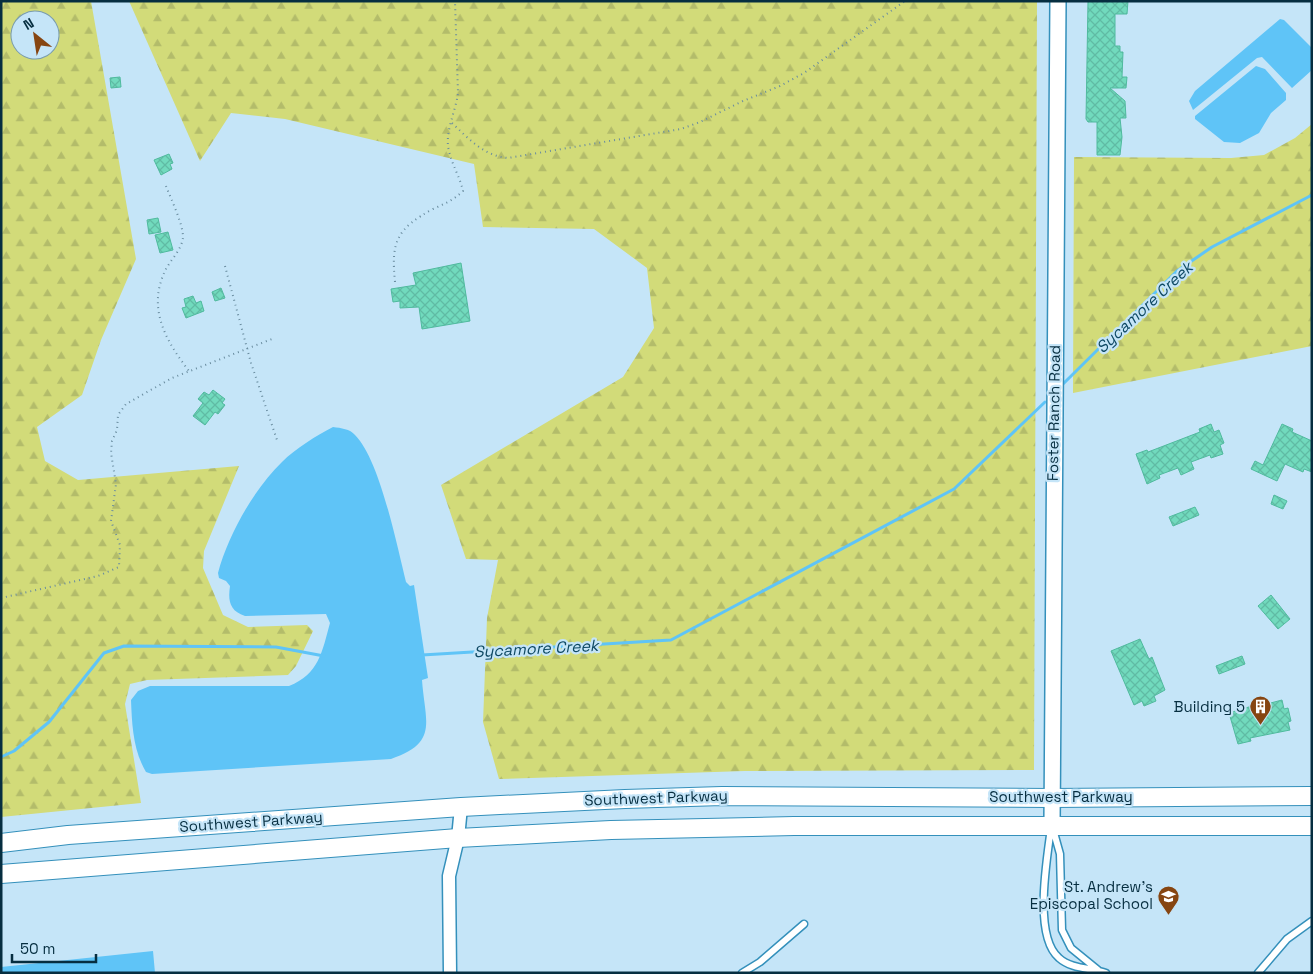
<svg xmlns="http://www.w3.org/2000/svg" width="1313" height="974" font-family="'Space Grotesk',sans-serif">
<style>
.forest{fill:url(#forest-firs);fill-rule:evenodd}
.water{fill:#5fc4f7}
.lines{fill:none;stroke-linecap:round;stroke-linejoin:round}
.stream{stroke:#5fc4f7;stroke-width:3}
.building{fill:url(#building-cross-hatch);stroke:#50ba9e}
.service-casing{stroke:#3490bb;stroke-width:9}
.minor-casing{stroke:#3490bb;stroke-width:15}
.tertiary-casing{stroke:#3490bb;stroke-width:18}
.secondary-casing{stroke:#3490bb;stroke-width:20}
.path{stroke:#698c9f;stroke-width:2;stroke-dasharray:1 4;stroke-linecap:butt}
.service{stroke:#fff;stroke-width:6}
.minor{stroke:#fff;stroke-width:12}
.tertiary{stroke:#fff;stroke-width:15}
.secondary{stroke:#fff;stroke-width:18}
.labels{text-anchor:middle;stroke-width:4.5;stroke-linejoin:round;paint-order:stroke}
.street-label{font-size:15px;fill:#062e40;stroke:#c5e5f8}
.poi-label{font-size:15px;fill:#062e40;stroke:#c5e5f8;text-anchor:end}
.water-label{font-size:16px;font-style:italic;fill:#0f4963;stroke:#c5e5f8}
</style>
<defs>
<pattern id="forest-firs" width="22" height="20" patternUnits="userSpaceOnUse" patternTransform="scale(1.25)"><rect width="22" height="20" fill="#d2db79"/><path d="M5 1l3.5 6h-7zM16 11l3.5 6h-7z" fill="#b3bc6a"/></pattern>
<pattern id="building-cross-hatch" width="8" height="8" patternUnits="userSpaceOnUse" patternTransform="scale(1.25)"><rect width="8" height="8" fill="#71dabd"/><path d="M0 0l8 8M0 8l8-8" fill="none" stroke="#60bba4"/></pattern>
</defs>
<rect width="100%" height="100%" fill="#c5e5f8"/>
<path class="forest" d="M1,1h90l45,258 -35,81 -19,55 -45,32 8,34 33,19 161,-14 -35,85 -1,17 20,47 25,12 59,-2 6,6 -17,35 -8,9 -141,5 -17,4 -5,20 16,99 -140,14zM20,20h30v30h-30z
M129,1h908l-3,769 -289,1 -246,8 -16,-57 4,-104 11,-58 -32,-1 -25,-74 182,-108 31,-49 -7,-60 -53,-39 -111,-2 -9,-63 -189,-45 -54,-6 -31,48z
M1312,124v222l-239,47 1,-236 157,1 33,-3 31,-17z"/>
<path class="water" d="M1280,19l4,1 28,28v22l-20,18 -30,-31 -5,1 -64,52 -4,-9 6,-10z
M1256,66l9,3 21,24v7l-15,13 -12,20 -19,10 -16,-1 -29,-23v-3z
M333,427c8,1 17,2 22,8 25,25 42,111 51,147l4,4 4,-1 14,93 -6,2c3,42 17,63 -31,79l-239,15 -6,-2c-13,-22 -14,-47 -15,-72l7,-9 12,-5h139c30,-12 33,-34 41,-63l-4,-9 -81,2c-16,-5 -17,-16 -15,-30l-4,-5 -7,-3 -1,-5c10,-38 36,-84 64,-111 14,-14 34,-26 51,-35z
M153,951l2,22h-154v-6z"/>
<g class="lines">
<path class="stream" d="M1062,385l115,-114 35,-24 100,-52
M422,655l249,-15 283,-151 91,-87
M1,757l13,-6 35,-29 55,-69 20,-7 152,1 48,9"/>
</g>
<path class="building" d="M1088,1h40l-1,13h-12v32h5v6h3l-1,25h5l-1,11h-16l15,13 1,17h-6l2,19 -2,18h-23v-33h-9l-2,-3z
M120,77l1,10 -10,1 -1,-10z
M169,154l4,9 -3,1 2,5 -11,6 -7,-15z
M158,218l3,14 -12,2 -2,-14z
M168,232l5,18 -13,3 -5,-18z
M461,263l9,58 -48,8 -3,-22 -19,1v-7l-7,1 -2,-13 25,-4 -3,-12z
M221,288l4,10 -10,3 -3,-9z
M193,296l3,7 5,-2 3,10 -18,7 -4,-10 4,-1 -2,-8z
M213,390l12,9 -3,4 3,2 -7,9 -3,-2 -10,13 -12,-9 10,-13 -5,-4 6,-7 5,3z
M1211,424l3,8 5,-2 5,13 -4,2 3,9 -12,4 -1,-3 -19,7 3,7 -13,6 -3,-7 -19,7 1,3 -13,6 -11,-30 11,-4 1,2 52,-20 -1,-3z
M1282,424l11,5 -1,3 20,9v31l-8,-3 -1,3 -18,-8 -8,17 -26,-12 4,-8 8,4z
M1274,495l13,6 -4,8 -12,-5z
M1195,507l4,8 -26,11 -4,-9z
M1271,595l19,24 -12,10 -20,-23z
M1140,639l9,20 3,-2 13,33 -11,6 2,5 -12,5 -2,-5 -8,4 -23,-54z
M1242,656l3,8 -26,10 -3,-8z
M1282,700l2,9 4,-1 3,13 -3,1 2,8 -40,8 1,3 -13,3 -9,-31 33,-10 1,2z"/>
<g class="lines">
<defs>
<path id="service" d="M1051,828c-4,31 -18,108 8,130 12,11 32,10 47,15
M1053,829l7,25 2,76 9,18 27,22
M742,973l18,-11 44,-38
M1258,973l29,-34 25,-18"/>
<path id="minor" d="M450,973l-1,-97 9,-38 3,-31"/>
<path id="tertiary" d="M1052,825l6,-824"/>
<path id="secondary" d="M1,843l67,-8 393,-28 164,-8 97,-3 330,2 260,-2
M1,874l457,-36 153,-8 183,-4h518"/>
</defs>
<use href="#service" class="service-casing"/>
<use href="#minor" class="minor-casing"/>
<use href="#tertiary" class="tertiary-casing"/>
<use href="#secondary" class="secondary-casing"/>
<path class="path" d="M452,123c17,16 32,33 56,35l173,-29 19,-7 43,-21 37,-15 24,-13 101,-72
M166,186c5,13 17,38 17,51 -1,13 -13,23 -18,34 -18,38 1,70 24,100
M225,266l26,97 26,77
M395,282c-4,-40 1,-53 38,-73 11,-5 21,-9 30,-18 -3,-14 -11,-26 -14,-40 -5,-18 7,-40 9,-58l-3,-92
M1,598l97,-22 21,-9 1,-22 -9,-24 5,-37 -5,-31 1,-12 5,-11 1,-15 8,-11 46,-26 100,-39"/>
<use href="#service" class="service"/>
<use href="#minor" class="minor"/>
<use href="#tertiary" class="tertiary"/>
<use href="#secondary" class="secondary"/>
</g>
<defs>
<symbol id="building-pin" viewBox="-11 -11 22 30"><path d="M0 17L-7.5 6A9.5 9.5 0 1 1 7.5 6Z" fill="#864511" stroke="#c5e5f8"/><path d="M-4-6H4V6H1V3H-1V6H-4ZM-2.5-4.3h1.7v1.8h-1.7ZM.8-4.3h1.7v1.8H.8ZM-2.5-1h1.7V.8h-1.7ZM.8-1h1.7V.8H.8Z" fill="#fff"/></symbol>
<symbol id="school-pin" viewBox="-11 -11 22 30"><path d="M0 17L-7.5 6A9.5 9.5 0 1 1 7.5 6Z" fill="#864511" stroke="#c5e5f8"/><path d="M0-5L7-2L0 1L-7-2ZM-4 1L0 2.5L4 1V4Q0 6-4 4Z" fill="#fff"/></symbol>
</defs>
<g fill-rule="evenodd">
<use href="#building-pin" x="1248" y="694" width="25" height="34"/>
<use href="#school-pin" x="1156" y="884" width="25" height="34"/>
</g>
<g class="labels">
<g class="street-label">
<text transform="translate(1054 413) rotate(-89)" y="5">Foster Ranch Road</text>
<text x="1061" y="802">Southwest Parkway</text>
<text transform="translate(656 798) rotate(-2)" y="5">Southwest Parkway</text>
<text transform="translate(251 822) rotate(-4)" y="5">Southwest Parkway</text>
</g>
<g class="poi-label">
<text x="1245" y="712">Building 5</text>
<text x="1153" y="892">St. Andrew's<tspan x="1153" dy="17">Episcopal School</tspan></text>
</g>
<g class="water-label">
<text transform="translate(1144 307) rotate(-43)" y="6">Sycamore Creek</text>
<text transform="translate(536 648) rotate(-3)" y="6">Sycamore Creek</text>
</g>
</g>
<rect width="1313" height="974" fill="none" stroke="#062e40" stroke-width="5"/>
<g transform="translate(35 35) rotate(330)"><circle r="24" fill="#c5e5f8" stroke="#799cae"/>
<path d="M0-4L9 19L0 12L-9 19Z" fill="#864511"/>
<text y="-8" font-size="14" font-weight="bold" text-anchor="middle" fill="#062e40">N</text>
</g>
<path d="M12 954v8h84v-8" fill="none" stroke="#062e40" stroke-width="2.5"/>
<text x="20" y="954" font-size="15" fill="#062e40" stroke="#c5e5f8" stroke-width="4" paint-order="stroke">50 m</text>
</svg>
